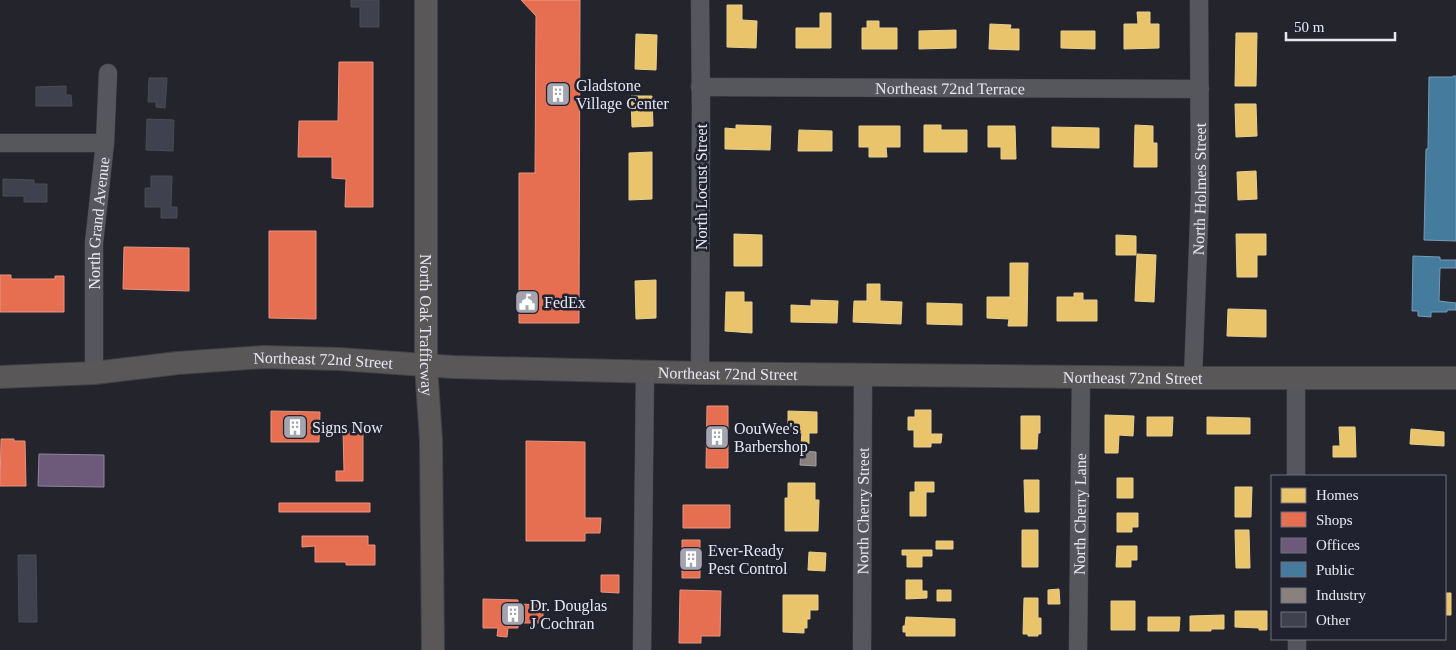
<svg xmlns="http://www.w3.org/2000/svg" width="1456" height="650" font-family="'Times New Roman',serif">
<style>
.homes{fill:#e9c46a;stroke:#e8cf93}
.shops{fill:#e76f51;stroke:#e79381}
.offices{fill:#6d597a;stroke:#92849e}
.public{fill:#457b9d;stroke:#769cb6}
.industry{fill:#8a817c;stroke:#a6a09f}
.building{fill:#40414f;stroke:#4b4c52}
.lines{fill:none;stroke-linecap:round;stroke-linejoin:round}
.minor-casing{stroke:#414248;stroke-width:19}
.major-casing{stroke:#414248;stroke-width:24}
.minor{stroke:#56575c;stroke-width:18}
.major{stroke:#5a5758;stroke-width:22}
.labels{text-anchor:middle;stroke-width:5;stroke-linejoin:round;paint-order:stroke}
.poi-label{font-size:16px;fill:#e7e8f2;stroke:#212230;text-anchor:start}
.street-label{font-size:16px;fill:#e7e8f2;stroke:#212230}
</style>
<rect width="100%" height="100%" fill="#24252c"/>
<path class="homes" d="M727,5h15v15l15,1 -1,27 -29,-1z
M1137,12h13v12h9v24l-35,1v-25h14z
M820,13h11v35h-35v-20h24z
M867,21h12v7h18v21h-35v-21h5z
M990,24l21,1 -1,4h9v21l-30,-1z
M956,30v18l-37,1v-18z
M1061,31h34v18l-34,-1z
M1236,33h21l-1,53h-21z
M636,34l21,1 -1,35 -21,-1z
M631,96h21l1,30 -21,1z
M1235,104h21l1,32 -21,1z
M736,125l35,1 -1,24 -45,-1v-21l11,1z
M924,125h17v5h26v22h-43z
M1135,125l18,1v17h4v24h-23z
M859,126h41v21h-14l1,10h-18v-10h-10z
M988,126h27l1,33h-15v-12h-13z
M1052,127l47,1v20l-47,-1z
M799,130l33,1v20h-34z
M652,152v47l-23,1v-47z
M1256,171l1,28 -19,1 -1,-28z
M734,234l28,1v31h-28z
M1236,234h30v21h-9v22h-20z
M1116,235l20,1v19h-20z
M1137,254l19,1 -2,47 -19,-1z
M1010,263h18l-1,63h-19l1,-7 -22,-1v-21h23z
M656,280v38l-20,1 -1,-38z
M867,284h13v17l22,1 -1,22 -48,-2 1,-21h13z
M726,292h18v10h8v31l-27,-2z
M1074,293h9v7h14v21h-40v-24h17z
M811,300l27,1 -1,22 -46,-1v-17l20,1z
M927,303l35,1v21l-35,-1z
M1228,309l38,1v27l-39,-1z
M915,410h16v24h11l-1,9h-10v4h-17v-17h-6v-13h7z
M788,411l29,1v21h-8v11h-8l1,-11 -14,-1z
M1105,415l29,1 -1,20 -14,-1 -1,18h-13z
M1021,416h19v17h-2l-1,16h-16z
M1147,417h26l-1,19h-25z
M1207,417l43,1v16h-43z
M1339,427h16l1,30h-23v-11h7z
M1411,429l33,3v14l-34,-2z
M1117,478h16v20h-16z
M1024,480h15v32h-14z
M915,482h19v10h-8v24h-16v-24h5z
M788,483h27v17h4l-1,31h-33v-33h3z
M1235,487h17l-1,30h-16z
M1117,513h21v14h-6v5h-15z
M1022,530h16v37h-16z
M1235,530h14l1,38h-14z
M936,541h17v8h-17z
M1117,546h20v14h-6v7h-15z
M902,550h30v6h-10v11h-15v-12h-5z
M809,552l17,1 -1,18 -17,-1z
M906,580h16v11h5v7l-21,1z
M1059,589l1,15h-12v-14z
M937,590h14v11h-14z
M1445,593h6v22h-6z
M783,595h35v15h-8v9h-3v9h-3v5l-21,-1z
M1024,598h14v20h3v16h-3v2h-10v-2h-5z
M1111,601h24v29h-24z
M1235,611h32v19h-8v-2l-24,-1z
M1224,615v14h-13v2h-21v-15z
M906,617l49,2v17h-49v-4h-3v-6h2z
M1148,617h32l-1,14h-31z"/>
<path class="shops" d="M521,0h59l-1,323h-60v-150h16l1,-157z
M339,62h34v145h-28l1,-28 -14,-1v-21h-34l1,-36h39z
M269,231h47v88l-47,-1z
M124,247l65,1v43l-66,-2z
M0,275h11v4h44v-3h9v36h-64z
M707,406h21v62h-22z
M271,411l49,1 -1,30h-48z
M343,432h20v49h-27v-10h8z
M1,439h13v2h11l1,45h-26z
M526,441l59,1v76h16l-1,15h-15v8h-59z
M279,503h91v9h-91z
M683,505h47v23h-47z
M302,536h66v9h7v20h-29v-3h-31v-16l-13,1z
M682,540h18v38h-18z
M601,575h18v18l-18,-1z
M680,590l41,1 -1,45h-19v7h-22z
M483,599l35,1v4l25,1v18h-25v5h-10l-1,9 -10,-1 1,-8h-15z"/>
<path class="offices" d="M39,454l65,1v32l-66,-1z"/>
<path class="public" d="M1453,76h3v165l-32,-1 2,-91h2l1,-72h24z
M1413,256l27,1v3h16v8h-16l-1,33 17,2v7h-9v2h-16v5l-13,-1v-5h-6z"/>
<path class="industry" d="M801,451l15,1v14l-16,-1z"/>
<path class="building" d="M351,0h28v27h-19v-20h-9z
M149,78h18l-2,30 -9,-1v-5h-8z
M66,86v9h5l1,11h-36v-19z
M147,119l27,1 -1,31 -27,-1z
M151,176h21l-1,31h6v11h-16v-11h-16v-19h6z
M3,179l31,1v4h13v18h-23v-6h-21z
M18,555h18l1,67h-18z"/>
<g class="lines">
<defs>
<g id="minor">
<path d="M700,0l1,106 -1,267"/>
<path id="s1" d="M700,87l500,2"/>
<path d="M0,143h105"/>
<path id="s2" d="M94,373v-130l11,-100 3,-70"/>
<path id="s3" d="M1193,378l7,-183 -1,-195"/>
<path d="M1296,378v98"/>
<path d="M1297,639v11"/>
<path d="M642,650l3,-278"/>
<path id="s4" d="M862,650l1,-276"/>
<path id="s5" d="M1078,650l3,-274"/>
</g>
<g id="major">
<path id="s6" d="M426,0v366l5,74 2,210"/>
<path id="s7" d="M0,377l94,-4 84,-10 86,-6 75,2 114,8 247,6 493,5h263"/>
</g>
</defs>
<use href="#minor" class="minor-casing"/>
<use href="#major" class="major-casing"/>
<use href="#minor" class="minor"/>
<use href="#major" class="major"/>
</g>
<defs>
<symbol id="building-square" viewBox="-11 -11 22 22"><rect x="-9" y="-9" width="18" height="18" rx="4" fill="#a3a4ad" stroke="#212230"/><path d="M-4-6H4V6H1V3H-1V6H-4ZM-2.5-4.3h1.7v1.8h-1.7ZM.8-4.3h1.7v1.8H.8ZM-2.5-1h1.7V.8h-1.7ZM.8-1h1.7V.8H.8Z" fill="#fff"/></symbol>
<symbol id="civic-square" viewBox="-11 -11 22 22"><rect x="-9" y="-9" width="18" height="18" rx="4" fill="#a3a4ad" stroke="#212230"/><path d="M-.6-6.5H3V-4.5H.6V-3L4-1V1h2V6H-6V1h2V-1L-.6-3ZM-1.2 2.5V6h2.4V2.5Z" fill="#fff"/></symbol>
</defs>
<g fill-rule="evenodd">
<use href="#building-square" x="544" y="80" width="28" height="28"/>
<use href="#civic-square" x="513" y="288" width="28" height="28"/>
<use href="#building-square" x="281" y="413" width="28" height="28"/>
<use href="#building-square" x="703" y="423" width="28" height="28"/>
<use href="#building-square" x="677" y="545" width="28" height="28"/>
<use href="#building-square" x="499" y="600" width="28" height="28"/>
</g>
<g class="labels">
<g class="poi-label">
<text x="576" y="91">Gladstone<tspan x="576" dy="18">Village Center</tspan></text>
<text x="544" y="308">FedEx</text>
<text x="312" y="433">Signs Now</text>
<text x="734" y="434">OouWee's<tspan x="734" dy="18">Barbershop</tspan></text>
<text x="708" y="556">Ever-Ready<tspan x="708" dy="18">Pest Control</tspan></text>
<text x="530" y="611">Dr. Douglas<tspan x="530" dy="18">J Cochran</tspan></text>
</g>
<g class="street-label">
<text dy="6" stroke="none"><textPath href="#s1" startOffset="250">Northeast 72nd Terrace</textPath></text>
<text transform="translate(701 187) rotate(-90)" y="6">North Locust Street</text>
<text dy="6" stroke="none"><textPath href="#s3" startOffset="189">North Holmes Street</textPath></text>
<text dy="6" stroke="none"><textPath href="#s2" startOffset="150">North Grand Avenue</textPath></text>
<text dy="6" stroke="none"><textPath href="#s6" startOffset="325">North Oak Trafficway</textPath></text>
<text dy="6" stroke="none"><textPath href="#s7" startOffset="324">Northeast 72nd Street</textPath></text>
<text dy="6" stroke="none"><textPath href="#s7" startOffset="729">Northeast 72nd Street</textPath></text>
<text dy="6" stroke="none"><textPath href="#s7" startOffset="1134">Northeast 72nd Street</textPath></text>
<text dy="6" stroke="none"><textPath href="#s4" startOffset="139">North Cherry Street</textPath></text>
<text dy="6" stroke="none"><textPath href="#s5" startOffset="136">North Cherry Lane</textPath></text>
</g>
</g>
<rect x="1271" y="475" width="175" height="165" fill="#212230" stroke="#70717e"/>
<rect x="1281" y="488" width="25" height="15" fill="#e9c46a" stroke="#70717e"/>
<text x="1316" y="500" font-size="15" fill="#e7e8f2">Homes</text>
<rect x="1281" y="512" width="25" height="15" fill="#e76f51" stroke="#70717e"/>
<text x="1316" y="525" font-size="15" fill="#e7e8f2">Shops</text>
<rect x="1281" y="538" width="25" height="15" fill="#6d597a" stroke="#70717e"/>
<text x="1316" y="550" font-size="15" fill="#e7e8f2">Offices</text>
<rect x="1281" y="562" width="25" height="15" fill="#457b9d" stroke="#70717e"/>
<text x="1316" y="575" font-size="15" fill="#e7e8f2">Public</text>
<rect x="1281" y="588" width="25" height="15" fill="#8a817c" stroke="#70717e"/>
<text x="1316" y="600" font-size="15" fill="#e7e8f2">Industry</text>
<rect x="1281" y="612" width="25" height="15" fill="#40414f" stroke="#70717e"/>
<text x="1316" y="625" font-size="15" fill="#e7e8f2">Other</text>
<path d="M1286 32v8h109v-8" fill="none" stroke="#e7e8f2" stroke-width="2.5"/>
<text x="1294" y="32" font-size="15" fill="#e7e8f2" stroke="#212230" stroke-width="4" paint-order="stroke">50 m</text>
</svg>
